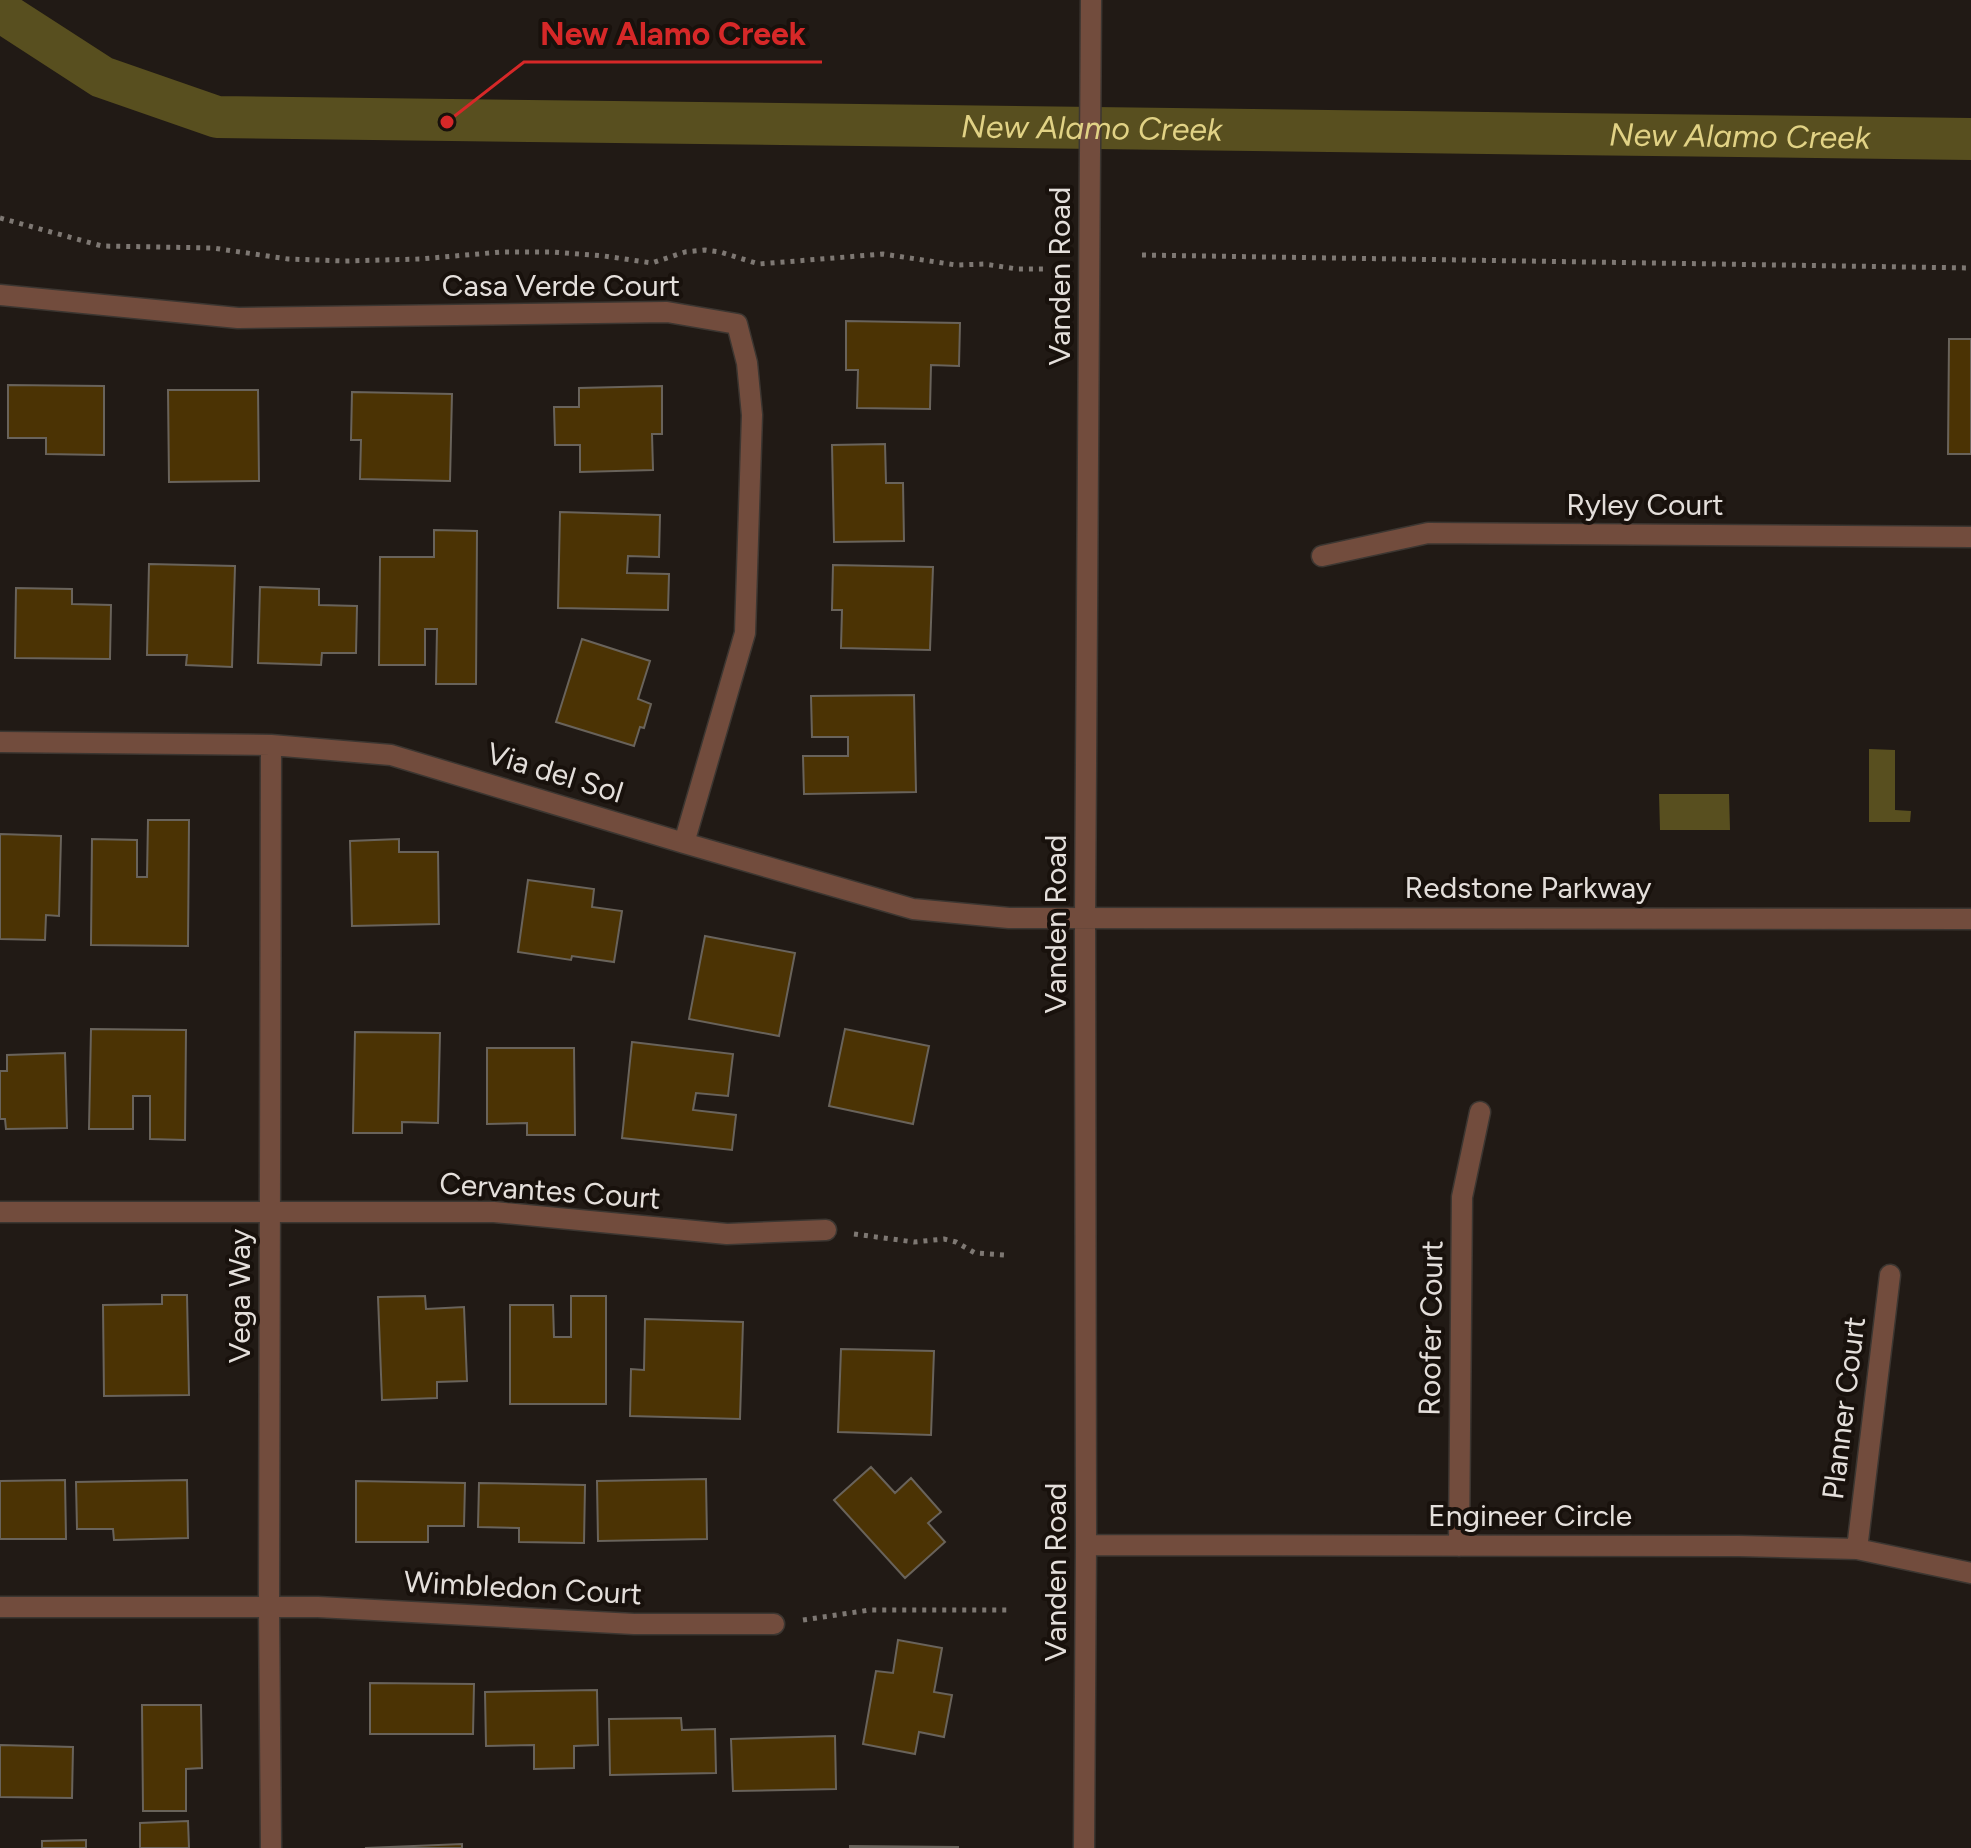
<svg xmlns="http://www.w3.org/2000/svg" width="1971" height="1848" font-family="Figtree,sans-serif">
<style>
.water{fill:#584f1f}
.lines{fill:none;stroke-linecap:round;stroke-linejoin:round}
.canal{stroke:#584f1f;stroke-width:42}
.building{fill:#4b3304;stroke:#69635b;stroke-width:2}
.minor-casing{stroke:#3c3631;stroke-width:23}
.path{stroke:#7e7873;stroke-width:5;stroke-dasharray:4 6;stroke-linecap:butt}
.minor{stroke:#724c3d;stroke-width:20}
.labels{text-anchor:middle;stroke-width:8;stroke-linejoin:round;paint-order:stroke}
.street-label{font-size:30px;fill:#e4dfdb;stroke:#18110c}
.water-label{font-size:32px;font-style:italic;fill:#e1d285;stroke:#18110c}
.leader{fill:none;stroke:#d62828;stroke-width:3}
.callout-dot{fill:#d62828;stroke:#18110c;stroke-width:3}
.callout-label{font-size:32px;text-anchor:middle;font-weight:bold;fill:#d62828;stroke:#18110c;stroke-width:8;stroke-linejoin:round;paint-order:stroke}
</style>
<rect width="100%" height="100%" fill="#211a15"/>
<path class="water" d="M1869,749l26,1v60l16,1 -1,11h-41z
M1659,794h70l1,36h-70z"/>
<g class="lines">
<path class="canal" id="s1" d="M0,11l102,66 115,40 1754,22"/>
</g>
<path class="building" d="M846,321l114,2 -1,43 -28,-1 -1,44 -73,-1 1,-38h-12z
M1949,339h22v115h-23z
M8,385l96,1v69l-58,-1v-16h-38z
M662,386v48h-10l1,36 -73,2v-27h-25l-1,-38h25v-19z
M168,390h90l1,91 -90,1z
M352,392l100,2 -2,87 -90,-2 1,-39h-10z
M885,444l1,39h17l1,58 -70,1 -2,-97z
M560,512l100,3 -1,42 -31,-1 -1,17 42,1 -1,36 -110,-2z
M434,530l43,1 -1,153h-40l1,-55h-12v36h-46l1,-108h54z
M149,564l86,2 -3,101 -46,-2 1,-10h-40z
M833,565l100,2 -3,83 -89,-2 1,-38h-10z
M260,587l59,2v16l38,1 -1,47h-34l-1,12 -63,-2z
M16,588l56,1v15l39,1 -1,54 -95,-1z
M582,639l68,22 -12,38 13,5 -7,24 -4,-1 -6,19 -78,-24z
M914,695l2,97 -112,2 -1,-38h45v-19h-36l-1,-41z
M148,820h41l-1,126 -97,-1 1,-106 45,1v37h10z
M0,834l61,2 -2,80 -13,-1 -1,25 -45,-1z
M399,839v13h39l1,72 -87,2 -2,-85z
M528,880l66,9 -2,18 30,4 -8,51 -42,-6 -1,4 -53,-8z
M705,936l90,17 -16,83 -90,-17z
M91,1029l95,1 -1,110 -35,-1v-43h-17v33h-44z
M845,1029l84,17 -16,78 -84,-18z
M355,1032l85,1 -2,90 -36,-1v11h-49z
M632,1042l101,12 -5,42 -32,-3 -3,17 43,5 -4,35 -110,-12z
M487,1048h87l1,87h-48v-12l-40,1z
M65,1053l2,75 -61,1 -1,-10h-5v-48h7v-16z
M162,1295h25l2,100 -85,1 -1,-91 59,-1z
M425,1296l1,13 38,-2 3,74 -30,1v16l-55,2 -4,-103z
M571,1296h35v108h-96v-99h43l1,32h17z
M645,1319l98,3 -3,97 -110,-3 1,-47 13,1z
M841,1349l93,2 -3,84 -93,-3z
M871,1467l24,26 16,-15 30,34 -13,11 17,19 -40,36 -71,-78z
M706,1479l1,60 -109,2 -1,-60z
M65,1480l1,59h-66v-58z
M187,1480l1,58 -74,2 -1,-11h-36l-1,-47z
M356,1481l109,2 -1,43h-36v16h-72z
M479,1483l106,2 -1,58 -65,-1v-14l-41,-1z
M898,1640l44,8 -8,44 18,3 -8,42 -25,-5 -4,22 -52,-10 13,-73 17,2z
M370,1683l104,1 -1,50h-103z
M597,1690l1,55 -24,1v22l-40,1v-24l-48,1 -1,-54z
M142,1705h59l1,63 -16,1v42h-43z
M681,1718l1,12 33,-1 1,44 -106,2 -1,-56z
M835,1736l1,53 -103,2 -2,-52z
M0,1745l73,2 -1,51 -72,-1z
M188,1821l1,27h-49v-25z
M86,1840v8h-44v-7z
M462,1844v4h-97z
M850,1846l108,1v1h-108z"/>
<g class="lines">
<defs>
<path id="minor" d="M0,295l238,23 429,-6 70,12 10,39 5,52 -7,218 -61,210
M1322,556l106,-23 543,4
M0,742l271,3 120,10 293,88 229,66 96,9 962,1
M271,745l-2,862 2,241
M0,1212h494l233,22 99,-4
M1086,1545l653,1 118,3 114,24
M1459,1546l3,-349 18,-85
M1857,1549l33,-274
M0,1607h318l316,17h140
M1084,1848l2,-303 -1,-628 6,-917"/>
</defs>
<use href="#minor" class="minor-casing"/>
<path class="path" d="M0,218l102,28 111,2 75,11 57,2 75,-2 81,-7h50l53,4 48,7 33,-11 20,-2 15,2 39,12 124,-10 73,11 28,-1 33,5h27
M1142,255l829,13
M854,1234l60,8 30,-3 12,3 19,11 30,2
M803,1620l67,-10h138"/>
<use href="#minor" class="minor"/>
</g>
<g class="labels">
<g class="street-label">
<text transform="translate(1060 276) rotate(-90)" y="10">Vanden Road</text>
<text x="561" y="296">Casa Verde Court</text>
<text x="1645" y="515">Ryley Court</text>
<text transform="translate(555 773) rotate(17)" y="10">Via del Sol</text>
<text x="1528" y="898">Redstone Parkway</text>
<text transform="translate(1056 924) rotate(-90)" y="10">Vanden Road</text>
<text transform="translate(550 1191) rotate(4)" y="10">Cervantes Court</text>
<text transform="translate(240 1296) rotate(-90)" y="10">Vega Way</text>
<text transform="translate(1431 1328) rotate(-89)" y="10">Roofer Court</text>
<text transform="translate(1844 1408) rotate(-83)" y="10">Planner Court</text>
<text x="1530" y="1526">Engineer Circle</text>
<text transform="translate(1056 1572) rotate(-90)" y="10">Vanden Road</text>
<text transform="translate(523 1588) rotate(3)" y="10">Wimbledon Court</text>
</g>
<g class="water-label">
<text dy="11" stroke="none"><textPath href="#s1" startOffset="1118">New Alamo Creek</textPath></text>
<text dy="11" stroke="none"><textPath href="#s1" startOffset="1766">New Alamo Creek</textPath></text>
</g>
</g>
<path class="leader" d="M447 122L524 62H822"/>
<circle class="callout-dot" cx="447" cy="122" r="8"/>
<g class="callout-label">
<text x="673" y="45">New Alamo Creek</text>
</g>
</svg>
